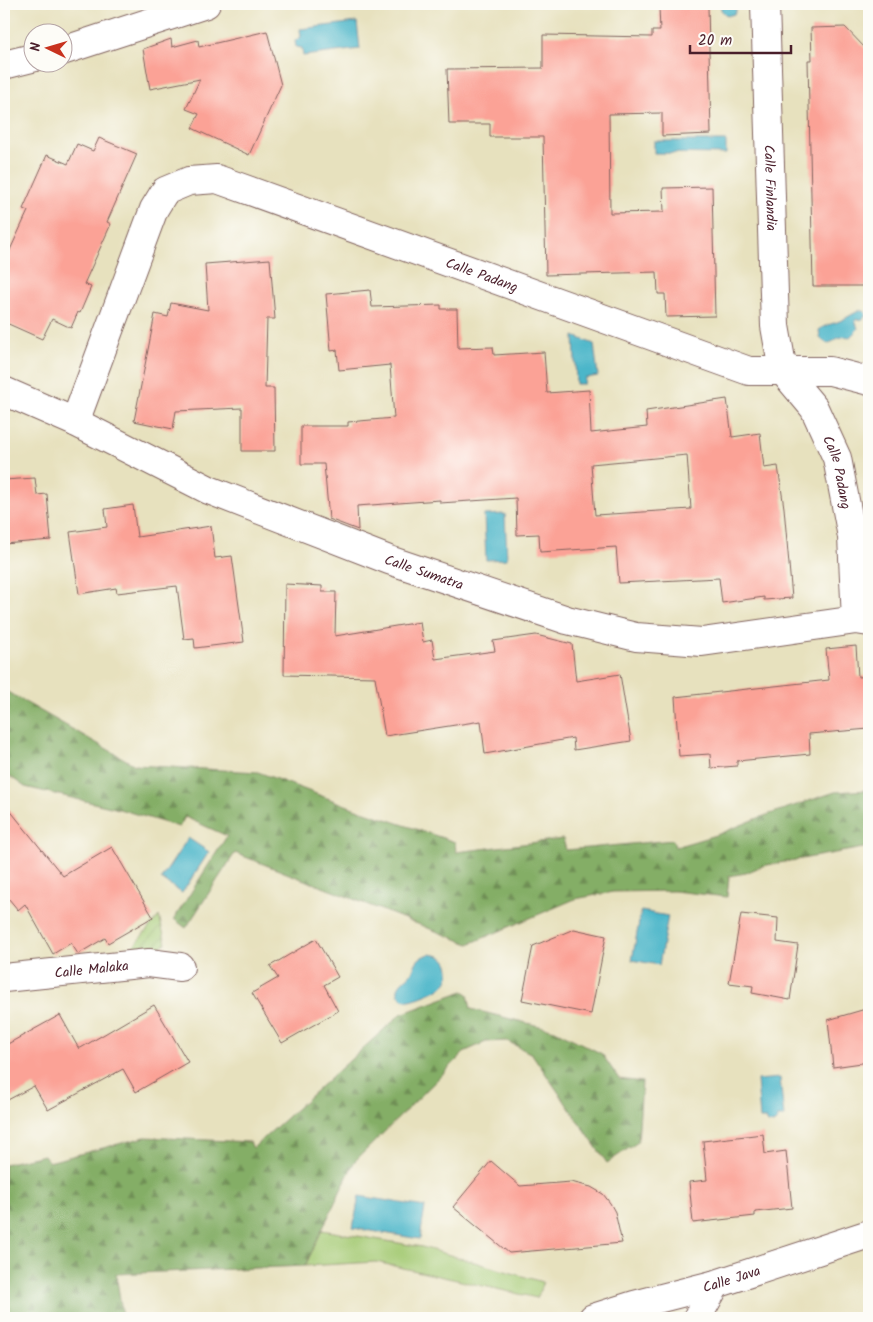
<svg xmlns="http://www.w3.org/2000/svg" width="873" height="1322" font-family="Kalam,sans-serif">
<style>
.grass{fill:#a5ca75;stroke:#787450}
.forest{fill:url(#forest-firs);stroke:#676648}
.garden{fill:url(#garden-furrows);stroke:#787450}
.water{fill:#4cb6c9;stroke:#4b6a7a}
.building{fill:#fba296;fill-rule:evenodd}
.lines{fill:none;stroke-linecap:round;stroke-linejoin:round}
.street-casing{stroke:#81635e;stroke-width:30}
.secondary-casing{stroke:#81635e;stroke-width:30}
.street{stroke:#fff;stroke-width:28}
.secondary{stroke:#fff;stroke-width:28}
.labels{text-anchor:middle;stroke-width:4;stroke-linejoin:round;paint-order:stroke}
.street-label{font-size:14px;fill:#4a1f2b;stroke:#fdfcf7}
</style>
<defs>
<pattern id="forest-firs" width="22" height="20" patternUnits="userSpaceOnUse" patternTransform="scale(1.25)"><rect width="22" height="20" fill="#84ae66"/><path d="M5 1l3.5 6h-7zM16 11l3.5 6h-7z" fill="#6e8d54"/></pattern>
<pattern id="garden-furrows" width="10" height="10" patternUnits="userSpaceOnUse" patternTransform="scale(1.25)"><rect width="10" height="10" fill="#a5ca75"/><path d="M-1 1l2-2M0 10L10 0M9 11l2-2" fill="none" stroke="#90ad65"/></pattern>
</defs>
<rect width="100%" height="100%" fill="#fdfcf7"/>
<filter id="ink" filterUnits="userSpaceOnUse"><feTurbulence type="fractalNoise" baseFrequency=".02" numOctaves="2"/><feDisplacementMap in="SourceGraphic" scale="10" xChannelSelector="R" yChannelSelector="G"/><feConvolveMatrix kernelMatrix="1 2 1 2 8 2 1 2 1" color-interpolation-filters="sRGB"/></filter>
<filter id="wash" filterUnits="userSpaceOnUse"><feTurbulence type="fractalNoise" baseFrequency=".0096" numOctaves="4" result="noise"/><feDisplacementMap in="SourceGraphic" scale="20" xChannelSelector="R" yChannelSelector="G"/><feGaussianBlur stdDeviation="1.12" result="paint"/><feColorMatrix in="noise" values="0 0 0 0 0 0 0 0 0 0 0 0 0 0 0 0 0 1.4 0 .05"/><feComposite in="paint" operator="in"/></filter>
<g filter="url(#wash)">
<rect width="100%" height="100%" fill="#e7e1be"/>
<path class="grass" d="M322,1230l100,17 121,35 -6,16 -161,-36 -71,4z"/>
<path class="forest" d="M4,690l131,75 123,7 101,38 96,32 1,10 107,-13 3,11 107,-10 2,7 44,-13 39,-16 77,-26 34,-2v57l-107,19 -16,7 -17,3 -2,21 -53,-6 -61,1 -38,7 -106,45 -234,-91 -49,75 -12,-9 53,-83 -42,-19 -6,10 -60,-18 -94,-22 -21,-15z
M463,991l5,3 3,15 84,21 47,24 17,25 23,3 -4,60 -31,21 -75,-109 -25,-13 -21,1 -20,9 -112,111 -49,104 -189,8 7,44h-119v-154l40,-9 5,7 96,-25 105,5 3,6 148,-134z"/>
<path class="garden" d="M159,916l7,27 -14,10 -17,1 -5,-4z"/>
<path class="water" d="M721,4h15v7l-2,3 -7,2 -6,-6z
M357,22l3,27 -57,7 -1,-8 -6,-1 -1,-6 6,-4 -1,-8z
M654,141h72v13l-72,-1z
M861,310l4,2 1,3 -3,4 -8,1 3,9 -8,8c-3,0 -5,-1 -8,0 -11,2 -11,12 -22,1l-1,-8c7,-6 15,-6 23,-10 6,-3 12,-7 19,-10z
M574,336l20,8 4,32 -13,2 -1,6h-8z
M505,514l2,45 -21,1 -2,-45z
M188,838l21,14 -27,41 -21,-14z
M641,911l27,5 -9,49 -27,-5z
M430,954c4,1 9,1 12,3 10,6 9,23 0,30 -6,4 -25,12 -32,13 -4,1 -8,-1 -10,-4 -8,-10 8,-17 12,-24 3,-5 3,-10 8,-14 3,-2 7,-3 10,-4z
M780,1078l4,39h-6l-1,4 -4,3 -5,-1 -2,-4h-6l-3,-39z
M359,1196l66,11 -5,32 -67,-11z"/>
<g id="blocks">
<path class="building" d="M708,6l3,128 -49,2v-23l-53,1 1,99 54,-1 -1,-24 49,-1 3,129 -49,1 -1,-23h-7l-1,-22 -111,3 -3,-138h-53v-13h-41l-2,-55 96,-1v-33l109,2v-6h8l-1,-24z
M845,27l21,22 3,41v196h-56l-5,-226h4l-1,-32z
M267,31l14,54 -32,70 -57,-27 7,-14 -13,-5 14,-30 -50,10 -7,-40 28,-10 1,8 26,-7 1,7z
M99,138l38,16 -30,68 4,2 -27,60 7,3 -11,26 -2,-1 -7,16 -19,-9 -10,20 -38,-17v-59l24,-52 -5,-2 24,-54 21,9 9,-20 16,7z
M270,259l5,60h-8l-2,69h9l1,63h-33v-43l-66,3 -3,18 -39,-8 21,-107 13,3 3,-14 37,7 -3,-46z
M370,290l2,17 69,-2v4h16l1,39 35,-1 1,8 50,-3 3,41 42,-3 2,43 56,-6 -1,-16 81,-12 5,38 28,-4 4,35 14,-2 6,42 8,90 -28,2v-3l-42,6 -3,-25 -100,5 -3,-36 -76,5 -1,-18 -22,1 -1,-37 -76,5v-3l-83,6 1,24 -29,-11 -5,-55h-23v-38h47v-4l46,-4 -4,-53 -51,5 -2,-20 -6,1 -5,-57zM687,455l4,54 -96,6 -4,-51z
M35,478l2,17 10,-1 4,46 -47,4v-64z
M133,505l4,32 74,-11 4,32 17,-2 12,86 -49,6 -1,-10 -10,1 -7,-53 -60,7 -1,-5 -37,6 -9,-62 37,-5 -2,-18z
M285,584l37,2v6h14l-1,44 85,-14 3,20 9,-2 3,19 60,-8 -2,-10 43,-6 36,9 4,37 44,-7 11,67 -57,9 -1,-12 -88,16 -4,-33 -96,15 -10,-59 -91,-2z
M856,646l2,31 11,-1v53l-60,5 1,20 -73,7v5l-26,2 -1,-14 -31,2 -4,-59 154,-17 -3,-31z
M4,803l59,73 49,-29 41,70 -45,26 -3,-5 -27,16 -7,-11 -18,11 -28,-50 -7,6 -14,-17z
M741,914l37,4 -1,24 21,3 -8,55 -38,-7 1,-7 -24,-3z
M574,929l32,7 -15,78 -69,-14 11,-54z
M316,939l22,38 -14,8 14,26 -56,32 -30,-50 26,-15 -8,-12z
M154,1005l34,57 -52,30 -13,-23 -75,41 -14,-24 -30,16v-56l56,-31 19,34z
M869,1008v54l-36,5 -5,-47z
M763,1134l2,20 21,-3 6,57 -37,4v4l-62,7 -4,-41 18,-2 -4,-39z
M491,1161l29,25 51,-4 20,5 12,7 7,9 5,9 7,31 -113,10 -56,-46z"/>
</g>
</g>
<g filter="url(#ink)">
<use href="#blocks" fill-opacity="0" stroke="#81635e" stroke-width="1"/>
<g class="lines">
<defs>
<g id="street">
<path id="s1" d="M765,4l10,322 8,45 31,37 23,50 15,79 4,83"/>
<path d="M62,51l144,-47"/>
<path d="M4,65l28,-7"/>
<path id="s2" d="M75,422l79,-213 11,-18 24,-10 28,-2 532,192h81l39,10"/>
<path id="s3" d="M4,978l145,-15 31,4"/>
<path d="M697,1318l19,-34"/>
</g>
<g id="secondary">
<path id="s4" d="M4,391l71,31 134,68 180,70 178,60 69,17 66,5 154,-22 13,2"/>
<path id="s5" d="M593,1318l41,-13 82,-21 153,-50"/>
</g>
</defs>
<use href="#street" class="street-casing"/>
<use href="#secondary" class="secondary-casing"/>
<use href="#street" class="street"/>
<use href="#secondary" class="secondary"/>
</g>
</g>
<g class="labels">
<g class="street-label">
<text dy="5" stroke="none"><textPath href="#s1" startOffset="184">Calle Finlandia</textPath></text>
<text dy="5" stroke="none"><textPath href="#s2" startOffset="584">Calle Padang</textPath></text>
<text dy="5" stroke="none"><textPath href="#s1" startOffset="485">Calle Padang</textPath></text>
<text dy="5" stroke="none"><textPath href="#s4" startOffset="458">Calle Sumatra</textPath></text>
<text dy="5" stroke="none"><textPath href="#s3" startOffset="88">Calle Malaka</textPath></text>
<text dy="5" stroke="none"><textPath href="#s5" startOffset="144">Calle Java</textPath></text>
</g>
</g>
<rect width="873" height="1322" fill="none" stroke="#fdfcf7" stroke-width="20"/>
<g transform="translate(48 48) rotate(275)"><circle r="24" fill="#fdfcf7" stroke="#b5a4a5"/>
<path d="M0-4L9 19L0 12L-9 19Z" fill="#c8321e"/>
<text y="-8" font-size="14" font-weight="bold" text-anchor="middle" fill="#4a1f2b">N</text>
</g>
<path d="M690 45v8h101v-8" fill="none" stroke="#4a1f2b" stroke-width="2.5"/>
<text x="698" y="45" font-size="15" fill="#4a1f2b" stroke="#fdfcf7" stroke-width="4" paint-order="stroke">20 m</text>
</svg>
